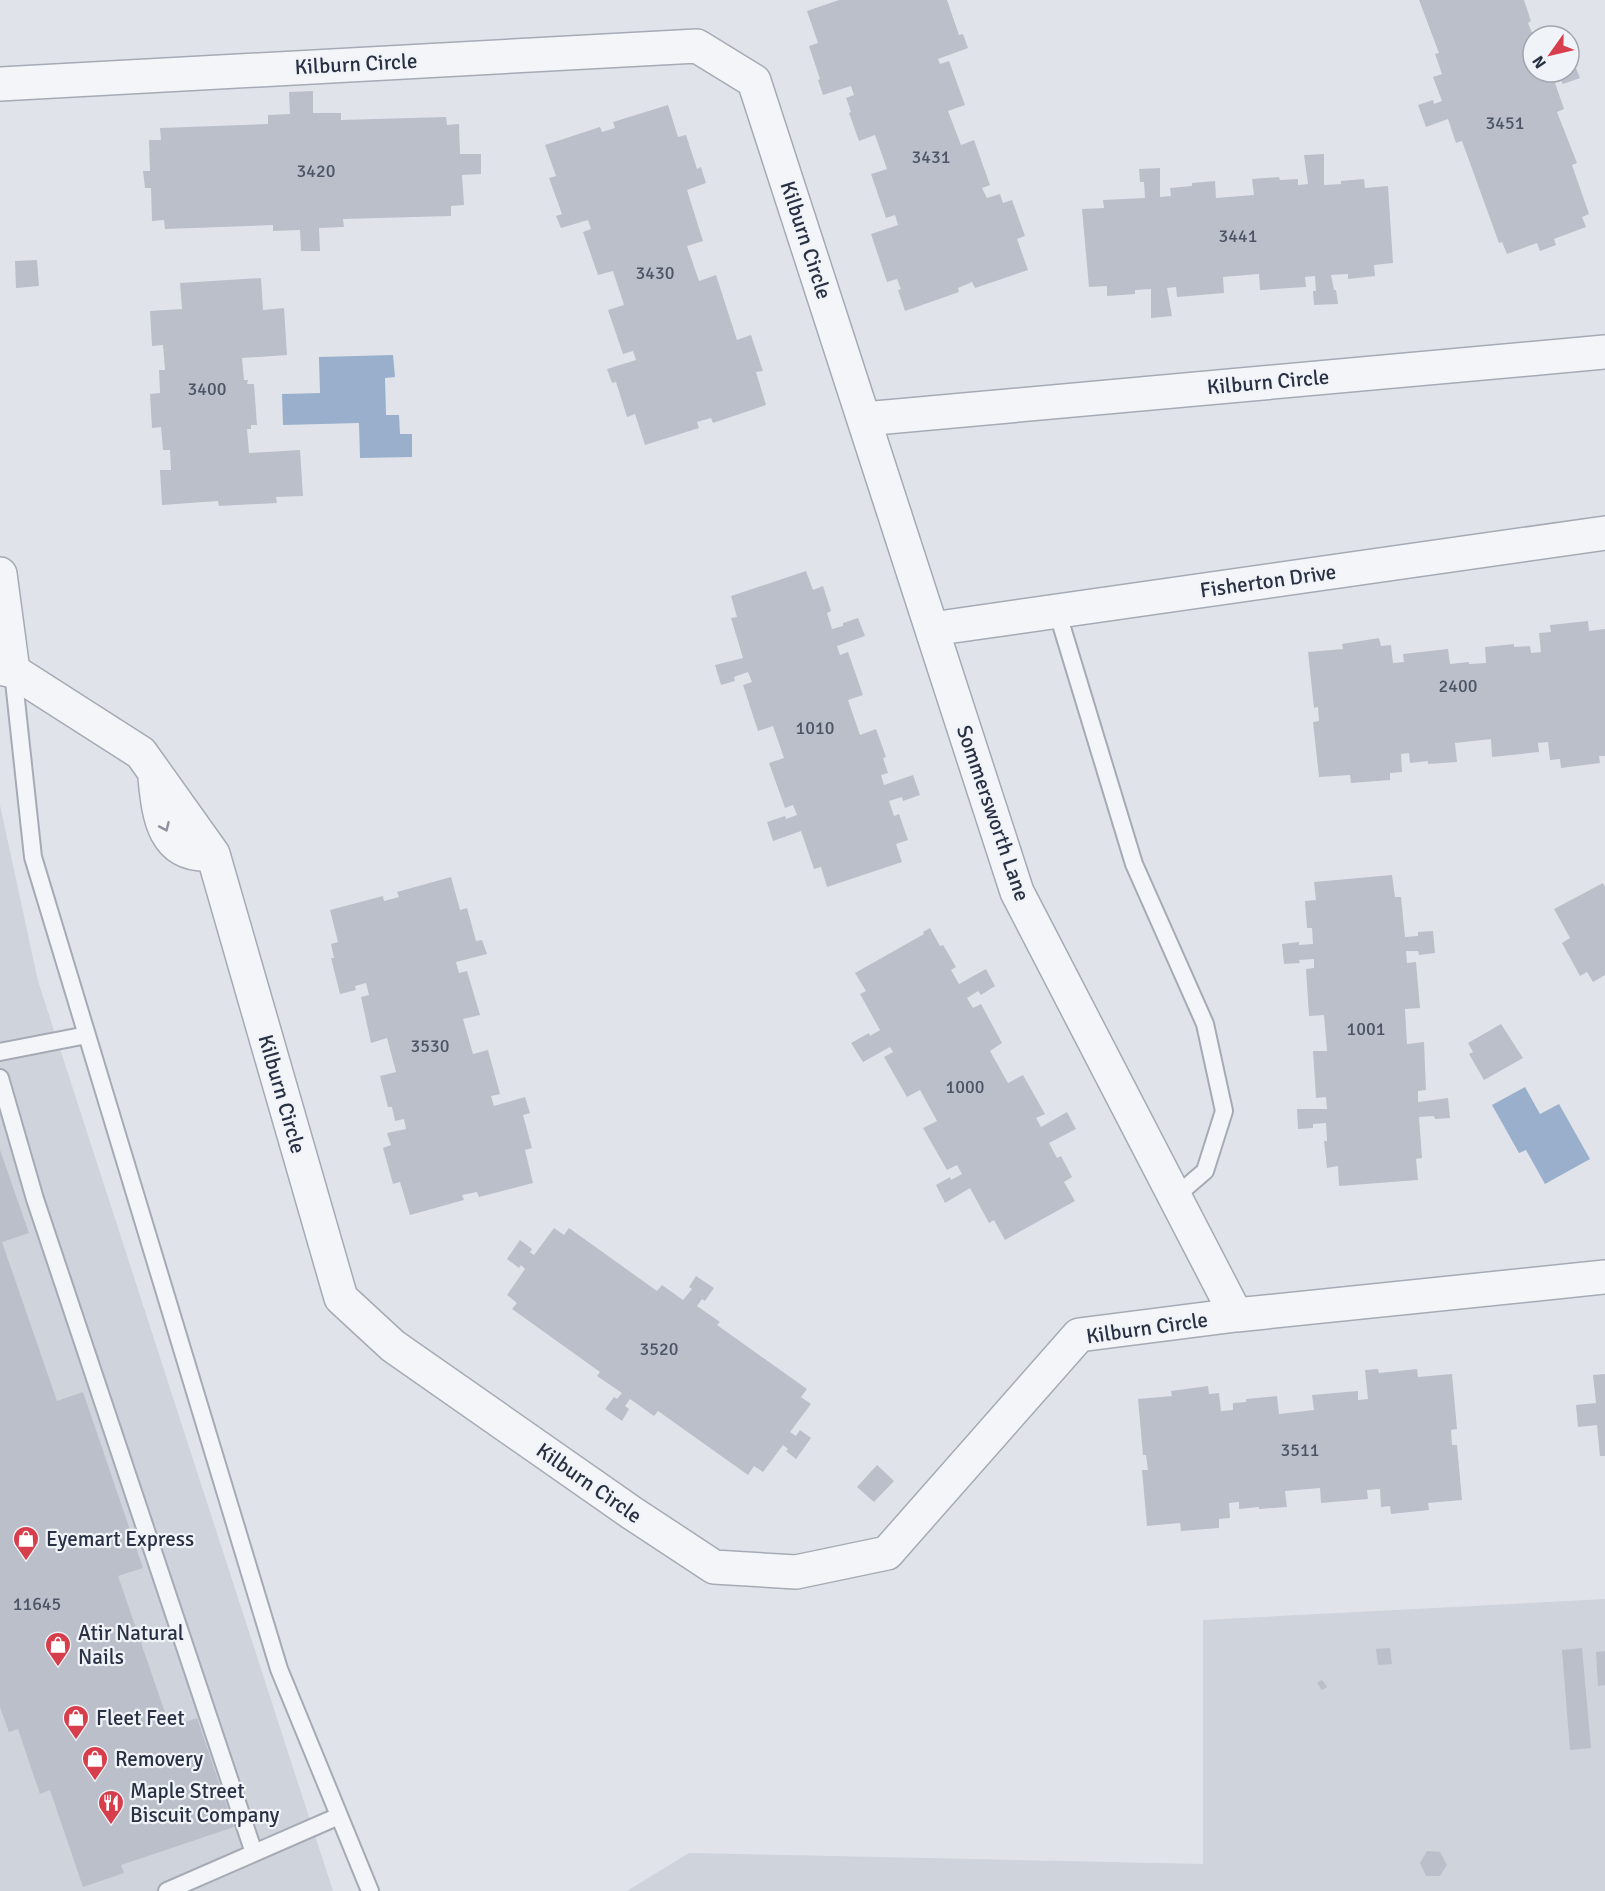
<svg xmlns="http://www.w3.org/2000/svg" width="1605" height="1891" font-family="Signika,sans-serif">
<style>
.built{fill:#ced3dc}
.water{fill:#99afcc}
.building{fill:#babfca}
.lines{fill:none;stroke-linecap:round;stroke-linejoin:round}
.lane-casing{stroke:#a5aab5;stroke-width:20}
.street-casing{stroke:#a5aab5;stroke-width:36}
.lane{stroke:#f4f5f8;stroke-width:16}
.street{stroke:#f4f5f8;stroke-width:33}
.oneway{stroke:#8e929e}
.labels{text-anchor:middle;stroke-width:4.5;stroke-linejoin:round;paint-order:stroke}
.number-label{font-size:18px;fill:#4c5465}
.street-label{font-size:21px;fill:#283043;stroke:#f0f3f7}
.poi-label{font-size:21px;fill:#283043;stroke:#f0f3f7;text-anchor:start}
</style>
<rect width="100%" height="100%" fill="#e0e4ea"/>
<path class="built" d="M0,805l38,176 295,910h-333z
M1605,1599v292h-978l62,-38 514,11v-244z"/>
<path class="water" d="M393,355l2,22 -10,1 1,37h13l1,19h12v23l-52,1 -1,-35 -76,2 -1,-31 38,-1 -1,-36z
M1525,1087l15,27 19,-10 31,55 -45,25 -19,-34 -7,3 -27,-48z"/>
<path class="building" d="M839,0h108l12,35 4,-1 5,14 -30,11 2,5 9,-3 16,44 -17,6 13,34 13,-5 16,45 -8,3 5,10 13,-4 3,9 9,-3 13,36 -8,3 11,31 -53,18 -3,-6 -14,6 1,4 -54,19 -7,-21 3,-1 -4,-10 -10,3 -16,-48 27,-9 -3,-10 -9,3 -15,-44 16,-5 -12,-34 -16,6 -10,-28 2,-1 -5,-14 8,-3 -3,-9 -28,9 -5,-15 2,-1 -11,-33 9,-3 -11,-32z
M1419,0h105l7,21 -3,2 5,12v37h36v-13l3,-1 8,20 -17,6 -2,-3 -6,2 9,26 -7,3 20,51 -5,2 17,49 -7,3 4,10 -32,12 2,6 -16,6 -3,-8 -30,11 -5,-12 -3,1 -37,-102 -6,2 -8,-24 -22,8 -8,-22 15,-5 1,4 8,-3 -9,-24 9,-3 -7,-20 4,-1z
M313,91v22h28v7l105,-3 1,8 12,-1 1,30h21v20l-19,1 2,30 -13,1v10l-108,3 1,8 -25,1 1,23h-19l-1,-21 -27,1v-6l-108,4 -1,-9 -12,1 -1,-33h-6l-2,-17h7l-1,-31h12l-1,-12 108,-4v-9l22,-1 -1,-22z
M668,105l10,32 8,-2 11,34 4,-2 5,16 -19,7 16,51 -16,5 12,35 17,-6 21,65 14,-5 12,36 -7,1 10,33 -53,18 -2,-5 -14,4 2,6 -54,17 -10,-31 -8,3 -11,-35 -4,1 -5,-14 29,-9 -3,-9 -10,3 -15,-44 16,-5 -11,-34 -15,4 -15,-43 8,-3 -3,-9 -27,8 -5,-12 6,-2 -13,-36 7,-2 -11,-31 55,-18 2,5 13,-4 -2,-6z
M1324,154v31l17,-1v-3l23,-2 1,9 23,-2 5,77 -19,2 1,11 -27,3v-5l-17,1 3,15h2l2,14 -24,1 -1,-14h3l-1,-15 -10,1 1,10 -46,3 -1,-16 -36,3 1,16 -47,4 -1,-10 -9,1 5,28 -21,2v-29l-16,1v4l-28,2v-10l-18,1 -7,-78 22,-1 -1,-8 42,-2 -1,-16h-4l-1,-13 21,-1v29l11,-1 -1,-8 22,-2v-3l23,-2 1,17 38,-3 -2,-16 27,-2 1,3 18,-1v6l10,-1 -4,-29z
M37,260l2,26 -23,2 -1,-27z
M261,278l2,32 21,-2 3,47 -45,3 2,22h4l-1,4h7l3,41h-6v4h-4l2,24 51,-3 3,46 -27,1 1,6 -58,3 -1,-5 -56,4 -2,-35h11l-1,-20h-7l-2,-23 -9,1 -2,-34 10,-1 -1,-23h6l-2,-25 -11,1 -2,-35 32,-2 -2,-26z
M806,571l7,19 10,-4 8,25 -4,2 5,16 11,-3v-3l15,-5 7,18 -28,10 3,9 8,-3 15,43 -15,5 12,35 16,-6 10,28 -3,1 5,15 -7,2 3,10 29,-10 7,20 -17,6 -1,-4 -13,4 5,15 5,-2 9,26 -12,4 6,18 -75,25 -6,-20 -7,2 -13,-38 -28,10 -6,-19 18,-6 1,3 11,-4 -4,-10 -8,3 -16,-45 15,-5 -11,-32 -15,5 -15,-46 9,-3 -4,-10 -14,5 1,4 -14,4 -6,-20 28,-7 -12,-40 6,-1 -6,-21z
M1588,621l1,10 16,-2v127h-6l1,7 -39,5 -1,-9 -10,1 -2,-18 -10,1 1,9 -47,5 -1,-18 -36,4 2,19 -29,2v-3l-18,2 -1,-10 -8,1 1,18 -12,1v7l-39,3 -1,-8 -31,2 -6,-55 6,-1 -1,-14 -4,1 -6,-56 35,-3 -1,-5 37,-6 2,8 10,-1 2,18 11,-1 -1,-8 45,-5 2,15 19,-2v2l17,-1 -1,-16 29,-3v3l16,-1 1,7 10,-1 -2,-19 12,-1 -1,-7z
M1392,875l3,22h6l4,40 13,-1v-4l15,-1 2,22 -16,2 -1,-4h-12l1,12 9,-1 4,46 -15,1 2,35 17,-2 2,48 -8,1v11l30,-4 2,20 -15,1 -1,-3 -15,1 3,41 -6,1 2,21 -79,6 -1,-20 -11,2 -3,-27h3l-1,-18 -13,1v4l-15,1 -1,-20h30l-1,-12 -10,1 -3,-47h14l-3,-36 -15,1 -3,-47 8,-1v-9l-15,1 1,3 -16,1 -2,-20 17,-2v3l14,-1 -1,-16h-5l-2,-27 11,-1 -2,-18z
M451,877l9,33 7,-2 9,33 6,-1 5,14 -31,8 3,11 8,-2 13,44 -17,4 10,35 15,-4 12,44 -9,2 3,10 31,-9 5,16 -7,2 9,33 -7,2 8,33 -54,14 -2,-5 -15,3 2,5 -54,15 -10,-33 -7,2 -10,-36 8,-3 -4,-12 19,-4 -2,-10 -9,2 -3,-14h-4l-8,-31 16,-4 -9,-34 -16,5 -10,-46 8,-2 -3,-12 -11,3 1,4 -16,4 -9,-36h3l-3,-14 7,-2 -8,-32 53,-14 1,5 15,-4 -2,-5z
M1603,883l2,4v88l-12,7 -6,-10 -7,4 -18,-33 8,-5 -16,-29z
M930,928l10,18 3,-1 13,22 -5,3 8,14 27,-15 9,17 -14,9 -3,-4 -11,7 6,10 8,-4 21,39 -12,8 18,32 15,-8 22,39 -9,4 5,9 26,-15 9,17 -27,14 8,15 4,-2 11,21 -8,5 11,19 -70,39 -11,-20 -5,3 -19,-35 -25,15 -9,-18 14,-8 1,3 11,-6 -5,-9 -10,5 -24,-42 14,-7 -17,-31 -13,7 -23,-40 9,-5 -3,-5 -27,15 -12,-19 18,-10 1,3 10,-6 -20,-36 6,-3 -11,-18 69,-39 -1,-2z
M1501,1024l22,34 -39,22 -15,-26 4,-2 -5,-9z
M0,1150l29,83 -27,9 55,159 26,-9 60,176 -25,8 52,151 27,-9 37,109 -113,38 3,8 -41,14 -33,-97 -10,4 -22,-65 -9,3 -9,-25z
M554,1228l10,7 5,-7 88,63 5,-6 21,15 9,-11 -3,-2 7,-11 18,12 -9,13 -3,-2 -5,7 23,16 -3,3 90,64 -6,8 10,7 -21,28 6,4 4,-6 11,8 -15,21 -10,-8 2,-2 -5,-4 -20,27 -9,-6 -6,9 -90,-64 -4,5 -24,-17 -5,7 4,3 -7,12 -17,-12 9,-12 3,2 5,-6 -25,-17 3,-4 -88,-63 5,-6 -10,-8 18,-26 -4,-4 -2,3 -12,-9 13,-19 12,9 -2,3 4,3z
M1378,1369l1,4 38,-4 1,8 34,-3 5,55 -6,1 1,15h5l5,55 -34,3 1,7 -38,4 -1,-8 -9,1 -1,-18 -13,1 1,9 -47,4 -1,-15 -35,3 2,16 -28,2v-2l-20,2v-7l-10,1 1,15 -11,1v9l-38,3 -1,-8 -33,3 -5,-56h6l-2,-15h-3l-5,-56 34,-3 -1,-5 37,-5 1,8 10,-1 2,18 12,-1v-7l13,-1v-3l31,-3 2,18 35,-4 -2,-15 46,-4v9l10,-1 -3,-29z
M1605,1374v82h-5l-3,-31 -19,2 -2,-22 20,-2 -3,-28z
M877,1465l17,16 -20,21 -17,-15z
M1390,1648l2,16 -14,1 -2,-16z
M1582,1648l9,100 -21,2 -8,-100z
M1605,1651v34l-7,1 -2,-34z
M1322,1680l5,7 -5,3 -5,-7z
M1427,1851l13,1 7,13 -7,11h-14l-6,-13z"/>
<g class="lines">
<defs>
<path id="lane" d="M1057,611l77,253 71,160 19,87 -19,60 -29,25
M13,672l20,185 246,812 91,222
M0,1052l87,-17
M0,1078l35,121 219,654
M167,1891l172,-75"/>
<path id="street" d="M0,84l697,-38 57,35 263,811 219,423
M864,419l741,-67
M0,574l13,97
M932,629l673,-96
M0,668l13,3 128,82 72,101 128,444 52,48 239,167 82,54 82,5 91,-19 192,-218 157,-20 369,-38
M155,778c4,39 8,80 58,76"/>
</defs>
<use href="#lane" class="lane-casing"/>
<use href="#street" class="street-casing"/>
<use href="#lane" class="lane"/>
<use href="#street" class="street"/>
</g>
<defs><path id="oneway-chevron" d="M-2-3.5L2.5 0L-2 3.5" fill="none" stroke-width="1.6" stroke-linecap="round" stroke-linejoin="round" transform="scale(1.5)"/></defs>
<use class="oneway" href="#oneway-chevron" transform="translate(165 827) rotate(66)"/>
<defs>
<symbol id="shop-pin" viewBox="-11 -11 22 30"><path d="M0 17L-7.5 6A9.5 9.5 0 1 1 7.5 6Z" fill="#d73e4c" stroke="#f0f3f7"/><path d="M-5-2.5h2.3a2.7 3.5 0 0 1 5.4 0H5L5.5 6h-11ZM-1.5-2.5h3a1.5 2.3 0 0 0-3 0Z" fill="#fff"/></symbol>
<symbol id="restaurant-pin" viewBox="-11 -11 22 30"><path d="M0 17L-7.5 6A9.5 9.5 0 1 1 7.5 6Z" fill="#d73e4c" stroke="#f0f3f7"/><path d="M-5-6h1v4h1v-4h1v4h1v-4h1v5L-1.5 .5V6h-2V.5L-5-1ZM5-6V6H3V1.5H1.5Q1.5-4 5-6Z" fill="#fff"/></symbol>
</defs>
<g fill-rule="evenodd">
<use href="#shop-pin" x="11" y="1524" width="30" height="40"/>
<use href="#shop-pin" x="43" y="1630" width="30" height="40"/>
<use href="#shop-pin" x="61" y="1703" width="30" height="40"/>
<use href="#shop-pin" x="80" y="1744" width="30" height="40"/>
<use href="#restaurant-pin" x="96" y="1788" width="30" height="40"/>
</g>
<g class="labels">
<g class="number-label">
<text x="1505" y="129">3451</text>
<text x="931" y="163">3431</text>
<text x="316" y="177">3420</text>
<text x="1238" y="242">3441</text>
<text x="655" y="279">3430</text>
<text x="207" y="395">3400</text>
<text x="1458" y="692">2400</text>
<text x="815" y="734">1010</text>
<text x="1366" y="1035">1001</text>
<text x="430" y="1052">3530</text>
<text x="965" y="1093">1000</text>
<text x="659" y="1355">3520</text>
<text x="1300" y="1456">3511</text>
<text x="37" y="1610">11645</text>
</g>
<g class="street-label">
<text transform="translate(356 64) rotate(-3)" y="7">Kilburn Circle</text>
<text transform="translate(806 240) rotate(72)" y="7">Kilburn Circle</text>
<text transform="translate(1268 382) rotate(-5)" y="7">Kilburn Circle</text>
<text transform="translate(1268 581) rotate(-8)" y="7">Fisherton Drive</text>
<text transform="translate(993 813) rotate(71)" y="7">Sommersworth Lane</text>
<text transform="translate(282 1094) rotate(74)" y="7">Kilburn Circle</text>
<text transform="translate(1147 1328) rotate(-8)" y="7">Kilburn Circle</text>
<text transform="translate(589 1483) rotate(35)" y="7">Kilburn Circle</text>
</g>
<g class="poi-label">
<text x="46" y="1546">Eyemart Express</text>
<text x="78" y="1640">Atir Natural<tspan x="78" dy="24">Nails</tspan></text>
<text x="96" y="1725">Fleet Feet</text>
<text x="115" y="1766">Removery</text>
<text x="130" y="1798">Maple Street<tspan x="130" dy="24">Biscuit Company</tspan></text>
</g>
</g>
<g transform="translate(1551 54) rotate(236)"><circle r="28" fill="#f0f3f7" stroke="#a0a5af" stroke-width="1.5"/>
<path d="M0-4.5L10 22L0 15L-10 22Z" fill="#d73e4c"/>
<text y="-9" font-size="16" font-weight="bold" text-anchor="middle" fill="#283043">N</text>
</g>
</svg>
